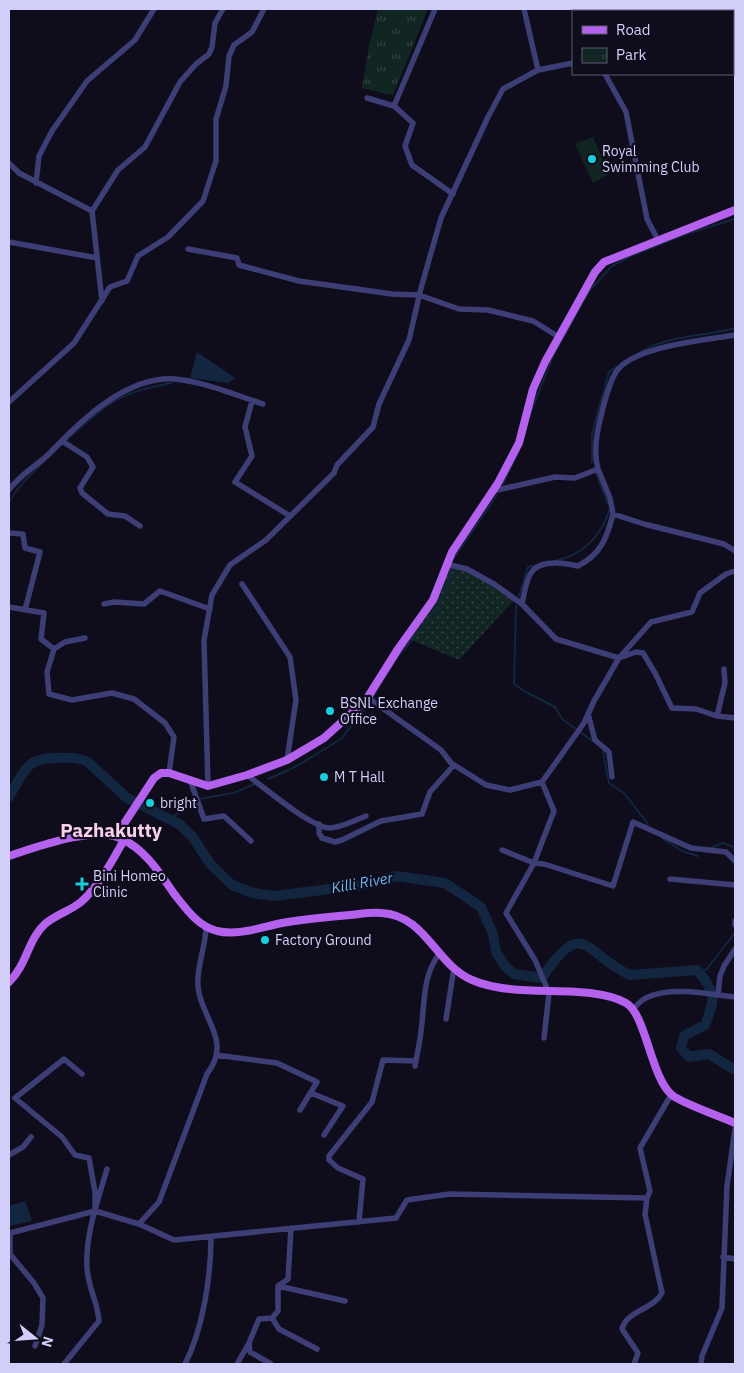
<svg xmlns="http://www.w3.org/2000/svg" width="744" height="1373" font-family="'IBM Plex Sans',sans-serif">
<style>
.grass{fill:url(#grass-dots)}
.park{fill:url(#park-tufts)}
.pitch{fill:#112523}
.water{fill:#132640}
.lines{fill:none;stroke-linecap:round;stroke-linejoin:round}
.stream{stroke:#132640;stroke-width:2}
.river{stroke:#132640;stroke-width:10}
.minor{stroke:#3e3e76;stroke-width:5.5}
.major{stroke:#b461ed;stroke-width:8}
.poi-dot{fill:#19ceda;stroke:#0f0d1c;stroke-width:2}
.labels{text-anchor:middle;stroke-width:4.5;stroke-linejoin:round;paint-order:stroke}
.poi-label{font-size:14px;fill:#d1cef9;stroke:#0f0d1c;text-anchor:start}
.water-label{font-size:15px;font-style:italic;fill:#67b4ee;stroke:#0f0d1c}
.district-label{font-size:19px;font-weight:bold;fill:#fad0ec;stroke:#0f0d1c}
</style>
<defs>
<pattern id="grass-dots" width="8" height="8" patternUnits="userSpaceOnUse" patternTransform="scale(1.25)"><rect width="8" height="8" fill="#112523"/><path d="M2 2h.1M6 6h.1" fill="none" stroke="#334344" stroke-width="1.8" stroke-linecap="round"/></pattern>
<pattern id="park-tufts" width="24" height="20" patternUnits="userSpaceOnUse" patternTransform="scale(1.25)"><rect width="24" height="20" fill="#112523"/><path d="M3 7l-1-3M5 7V3M7 7l1-3M15 17l-1-3M17 17v-4M19 17l1-3" fill="none" stroke="#334344"/></pattern>
</defs>
<rect width="100%" height="100%" fill="#0f0d1c"/>
<path class="grass" d="M447,562l40,19 26,20 -54,59 -50,-21z"/>
<path class="park" d="M378,9h50l-35,86 -31,-7 7,-43z"/>
<path class="pitch" d="M593,137l10,23 4,-2 7,13 -21,12 -18,-39z"/>
<path class="water" d="M197,352l38,26 -7,5 -38,-5z
M25,1201l7,20 -22,5 -1,-20z"/>
<g class="lines">
<path class="stream" d="M639,353c28,-18 65,-16 96,-25
M529,417l24,-61 36,-65 23,-25 21,-11 53,-21 49,-15
M592,462v-28l17,-62 9,-6
M596,473l12,31
M503,484l15,-32
M9,502c9,-20 83,-87 104,-100 18,-11 38,-15 58,-19
M454,558l43,-63
M555,561c28,-6 46,-25 55,-52
M519,596l9,-29 8,-2
M516,606l-2,78 10,7 31,16 7,12 14,10
M372,698l24,-39 33,-40 18,-28 4,-23
M580,732l14,10
M603,751l6,32 15,10 24,31
M268,779l29,-13 44,-27 29,-37
M199,799l34,-6 24,-10
M169,819l24,-16
M662,838l20,13 16,5
M710,848l13,-5 11,4 1,5
M697,970h9l28,-36"/>
<path class="river" d="M9,797c6,-10 13,-26 22,-33 9,-8 48,-8 57,-2l39,36 52,26 13,12 19,29 21,20 21,8 21,3 96,-12 26,-8 49,7 36,24 12,27 3,18 9,14 9,8 28,4c42,-64 43,-23 88,-3l67,-5c19,23 19,28 8,55l-21,11 -3,12 8,9 20,-3 26,16"/>
<path class="minor" d="M524,9l14,61 35,-7
M715,9l1,2
M730,9v2
M733,16l2,4
M733,26l2,-2
M605,74l21,38 21,107 11,21
M367,98l27,8 41,-97
M394,106l19,17 -8,23 7,19 41,29
M9,163l10,10 73,38 10,90
M36,183l3,-27 13,-25 35,-50 48,-41 19,-31
M92,211l26,-41 27,-23 35,-65 16,-18 13,-10 3,-7 3,-24 8,-14
M9,242l88,16
M188,249l49,9 2,7 60,16 93,13 27,1 40,14 29,1 45,11 26,16
M252,401l-7,26 7,29 -17,26 55,34
M9,402l65,-59 36,-56 17,-6 11,-25 30,-19 35,-36 13,-40v-42l10,-33 3,-30 5,-11 18,-13 12,-23
M62,441l25,16 6,10 -13,21 2,5 26,21 17,2 15,10
M598,469l12,29 3,16 31,10 80,20 11,7
M9,490c11,-16 28,-24 42,-38 31,-33 76,-76 124,-73 30,3 60,16 88,25
M493,491l62,-14 20,1 23,-9c-5,-17 -1,-39 4,-57 3,-12 7,-29 14,-40 17,-26 90,-32 119,-37
M9,533l14,1 2,14 15,4 -15,58
M446,564l21,5 27,15 28,20 34,35 63,19 17,-6 7,1 12,20 17,35 24,1 21,7
M242,584l48,73 6,43 -9,60
M104,604l10,-2 30,2 16,-13 50,18
M522,604c2,-9 4,-24 9,-31 9,-14 34,-10 47,-7 23,-12 29,-28 35,-52
M9,607l35,6 -3,26 13,10 -7,23 2,22 23,6 40,-7 22,6 31,24 9,14 -5,36
M54,649l11,-7 20,-4
M724,669l1,14 -8,33 18,2
M367,697l74,53 10,13 35,22 24,5 32,-8 42,-59 10,-22 25,-43 32,-36 41,-10 8,-19 26,-19 9,-3
M588,714l7,26 14,12 3,25
M247,775c18,13 62,51 82,53 12,0 26,-8 37,-12
M190,780l14,39 20,-3 27,25
M542,782l12,29 -20,52 -28,50 29,47 14,33 -5,45
M208,786l-4,-146 8,-45 18,-30 36,-25 68,-67 3,-8 36,-38 6,-23 30,-64 12,-52 20,-70 47,-101 15,-28 35,-19
M319,824v9l3,5 13,4 7,-2 39,-19 41,-7 8,-22 24,-27
M502,850l32,13 10,1 69,22 20,-64 58,26 35,4 9,9
M670,879l65,6
M735,921v4
M718,995l17,2
M633,1009c4,-4 9,-10 15,-12 20,-9 50,-5 70,-2l2,-19 4,-10 11,-17
M446,1019l8,-51
M216,1055l61,8 40,19 -17,28
M415,1066c2,-12 5,-24 6,-35 4,-28 1,-56 19,-78
M82,1074l-18,-15 -49,39 47,39 13,18 14,3 6,34v19
M311,1093l32,13 -19,29
M9,1155l14,-8 8,-10
M359,1222l4,-43 -25,-11 -9,-8v-4l43,-54 11,-42 33,1
M139,1224l20,-22 48,-128c26,-34 -6,-55 -9,-87 -2,-19 8,-41 8,-60
M291,1228l-3,51 -10,7 67,15
M9,1253l25,30 9,15 -1,27 -7,21
M10,1253v-20l85,-22 44,13 35,16 222,-22 11,-18 43,-6 197,4 3,-7 -10,-43 31,-53
M723,1257l12,2
M272,1318l7,11 38,20
M64,1364l35,-43c-1,-18 -11,-34 -12,-53 -2,-33 11,-68 20,-99
M185,1364c18,-35 26,-88 26,-127
M237,1364l12,-21
M271,1364l-21,-12 -1,-9 10,-24 13,-1 6,-7v-25
M634,1364l4,-11 -16,-24c5,-19 31,-19 40,-36l-17,-79 2,-16
M701,1364l1,-8 20,-48 5,-122 8,-57"/>
<path class="major" d="M116,836l38,-58 7,-5h8l39,13 39,-11 40,-15 37,-22 42,-38 32,-51 35,-49 19,-48 46,-69 21,-40 14,-54 12,-27 50,-90 9,-10 131,-52
M9,856c28,-9 86,-31 113,-17 24,11 39,36 53,56 12,15 23,31 42,36 21,5 45,-4 65,-8 22,-4 45,-6 68,-8 10,-1 21,-3 31,-2 45,2 54,51 91,67 46,20 116,2 154,23 20,11 25,75 46,92 9,8 50,22 63,28
M9,982c18,-17 19,-43 36,-58 10,-9 25,-13 36,-22 18,-16 31,-41 43,-62"/>
</g>
<g class="poi-dot">
<circle cx="592" cy="159" r="5"/>
<circle cx="330" cy="711" r="5"/>
<circle cx="324" cy="777" r="5"/>
<circle cx="150" cy="803" r="5"/>
<path d="M79.5 876.5h5v5h5v5h-5v5h-5v-5h-5v-5h5z"/>
<circle cx="265" cy="940" r="5"/>
</g>
<g class="labels">
<g class="poi-label">
<text x="602" y="156">Royal<tspan x="602" dy="16">Swimming Club</tspan></text>
<text x="340" y="708">BSNL Exchange<tspan x="340" dy="16">Office</tspan></text>
<text x="334" y="782">M T Hall</text>
<text x="160" y="808">bright</text>
<text x="93" y="881">Bini Homeo<tspan x="93" dy="16">Clinic</tspan></text>
<text x="275" y="945">Factory Ground</text>
</g>
<g class="water-label">
<text transform="translate(362 883) rotate(-10)" y="5">Killi River</text>
</g>
<g class="district-label">
<text x="111" y="837">Pazhakutty</text>
</g>
</g>
<rect width="744" height="1373" fill="none" stroke="#d1cef9" stroke-width="20"/>
<rect x="572" y="10" width="162" height="65" fill="#0f0d1c" stroke="#5d5a74"/>
<rect x="582" y="26" width="25" height="8" fill="#b461ed" stroke="#5d5a74"/>
<text x="616" y="35" font-size="15" fill="#d1cef9">Road</text>
<rect x="582" y="48" width="25" height="15" fill="url(#park-tufts)" stroke="#5d5a74"/>
<text x="616" y="60" font-size="15" fill="#d1cef9">Park</text>
<g transform="translate(35 1338) rotate(107)" stroke="#0f0d1c" stroke-width="4" paint-order="stroke">
<path d="M0-4L9 19L0 12L-9 19Z" fill="#d1cef9"/>
<text y="-8" font-size="14" font-weight="bold" text-anchor="middle" fill="#d1cef9">N</text>
</g>
</svg>
